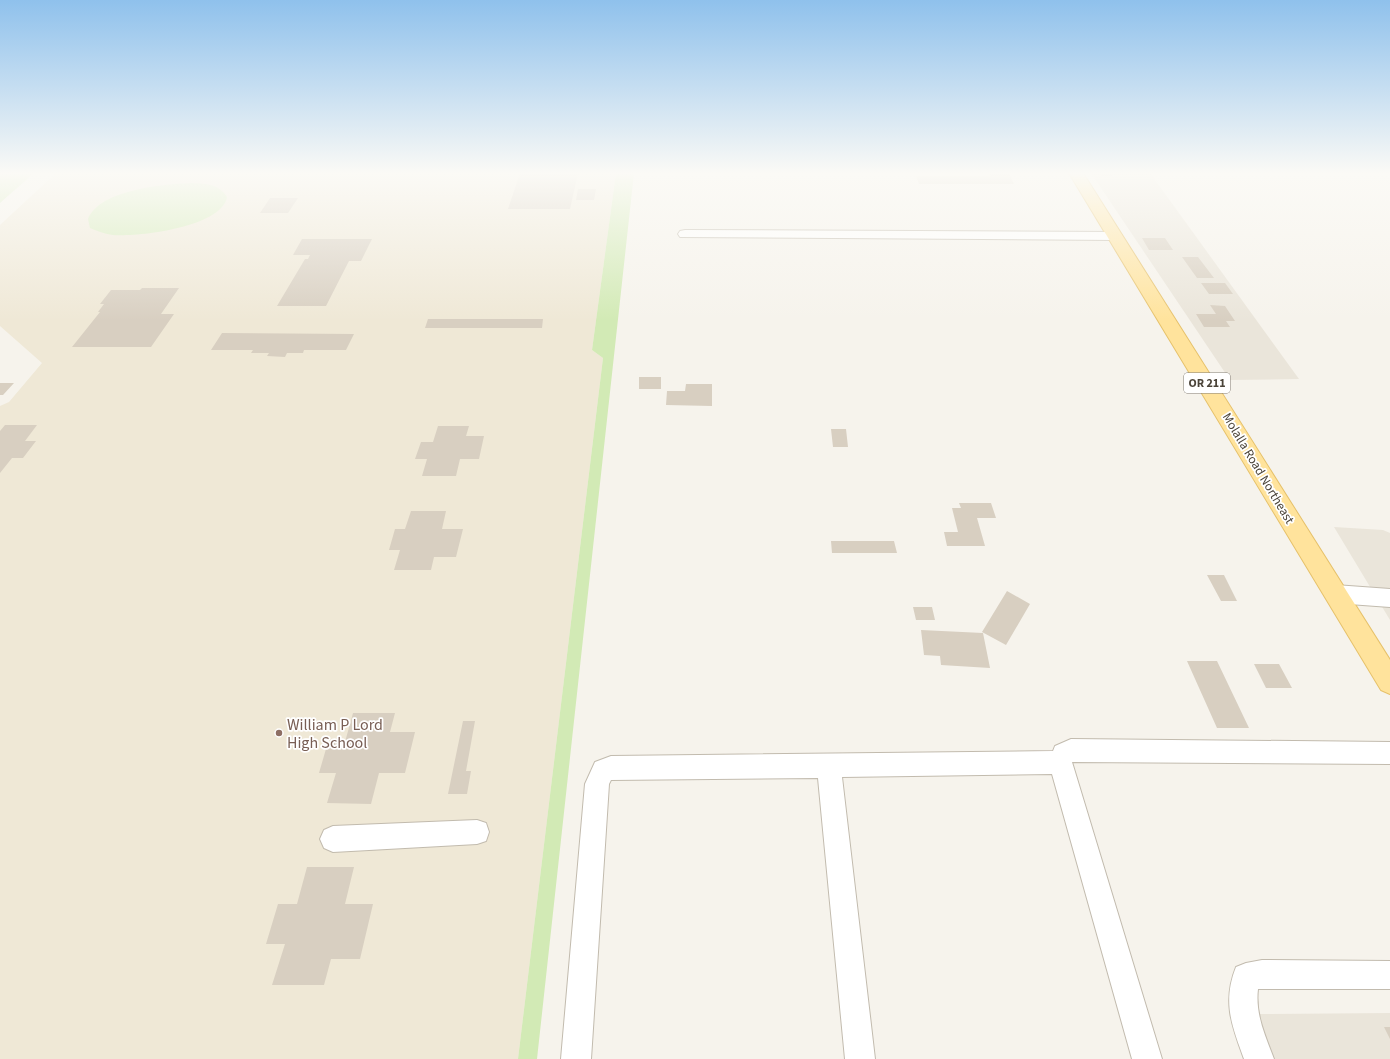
<svg xmlns="http://www.w3.org/2000/svg" width="1390" height="1059" font-family="'Source Sans 3',sans-serif">
<style>
.residential{fill:#eae5da}
.education{fill:#efe8d6}
.green{fill:#d2eab5}
.building{fill:#d8cfc1}
.lines{fill:none;stroke-linecap:round;stroke-linejoin:round}
.minor-casing{stroke:#c2bbae;stroke-width:2}
.major-casing{stroke:#e6c16a;stroke-width:2}
.minor{fill:#fff;fill-rule:evenodd}
.major{fill:#ffe39c;fill-rule:evenodd}
.education-dot{fill:#8d6e63;stroke:#fff;stroke-width:1.5}
.labels{text-anchor:middle;stroke-width:3.5;stroke-linejoin:round;paint-order:stroke}
.shield{fill:#fff;stroke:#817c74;stroke-width:1}
.shield-label{font-size:12px;font-weight:bold;fill:#4b4439}
.street-label{font-size:13px;fill:#4b4439;stroke:#fff}
.near-education-label{font-size:16px;fill:#785e54;stroke:#fff;text-anchor:start}
</style>
<rect width="100%" height="100%" fill="#f6f3ec"/>
<path class="residential" d="M1091,173h59l149,206 -69,1z
M1334,527l49,3 7,3v87z
M1390,1013v46h-116l-17,-45z"/>
<path class="education" d="M56,173h560l-24,177 11,8 -85,701h-518v-653l9,-4 33,-39 -42,-37v-101z"/>
<path class="green" d="M0,173h34l-34,30z
M616,173h18l-97,886h-19l85,-701 -11,-8z
M193,183c14,1 26,1 34,14 -5,30 -88,40 -114,38 -8,-1 -16,-4 -23,-7l-2,-9c12,-30 78,-35 105,-36z"/>
<path class="building" d="M520,173h58l-8,36h-62z
M988,173h21l5,11h-95l-3,-8h74z
M1100,173h11l2,3h-11z
M578,189h18l-2,11h-18z
M270,198h28l-10,15h-28z
M1142,238h23l8,12h-24z
M302,239h70l-11,22h-12l-23,45h-49l28,-47h3l2,-4h-17z
M1182,257h16l16,21h-17z
M1201,283h24l8,11h-24z
M142,288h37l-18,26h13l-23,33h-79l28,-35h-2l6,-8h-4l11,-14h29z
M1210,305l15,1 10,15h-9l4,6h-26l-8,-13h20z
M428,319h115l-1,9h-117z
M222,333l132,1 -8,16h-42l-1,3h-16l-2,4 -18,-1 2,-3h-18l2,-3h-42z
M639,377h22v12h-22z
M0,383h14l-11,12h-3z
M686,384h26v22l-46,-1 1,-14h18z
M5,425h32l-12,16h11l-13,17h-11l-12,15v-42z
M438,426h31l-3,10h18l-5,23h-19l-4,17h-34l5,-17h-12l6,-17h12z
M831,429h15l2,18h-15z
M959,503h32l5,15h-19l8,28h-38l-3,-14h14l-6,-24h9z
M411,511h35l-4,18h21l-7,28h-22l-3,13h-37l6,-20h-11l6,-21h10z
M831,541h63l3,12h-65z
M1207,575h17l13,26h-16z
M1007,591l23,13 -24,41 -24,-13z
M913,607h19l3,13h-19z
M921,630l62,3 7,35 -49,-3 -1,-9 -16,-1z
M1187,661h30l32,67h-32z
M1254,664h25l13,24h-26z
M353,713h42l-5,19h25l-10,41h-26l-8,31 -44,-1 9,-30h-17l9,-31h17z
M463,721h12l-9,50h5l-4,23h-19z
M307,867h47l-9,37h28l-13,55h-29l-7,26h-52l13,-41h-19l12,-40h19z
M1384,1027h6v12z"/>
<g class="lines">
<defs>
<path id="minor" d="M685,230l430,2 5,1 2,3 -2,3 -5,1 -435,-3 -2,-3 2,-3z
M1335,585l55,4v18l-55,-4 -7,-3 -3,-6 3,-6z
M1071,739l319,3v22l-318,-2 90,297h-30l-80,-285 -210,3 33,282h-30l-27,-281 -207,2 -2,4 -18,275h-30l24,-275 10,-22 16,-6 442,-5 2,-5z
M477,820l9,3 3,9 -3,9 -9,3 -144,8 -9,-4 -4,-9 4,-9 9,-4z
M1262,960l128,1v28h-132c-3,25 7,46 16,70h-30c-12,-33 -22,-57 -8,-92l10,-4z"/>
<path id="major" d="M1069,173h14l307,487v34l-9,-4z"/>
</defs>
<use href="#minor" class="minor-casing"/>
<use href="#major" class="major-casing"/>
<use href="#minor" class="minor"/>
<use href="#major" class="major"/>
</g>
<linearGradient id="sky" x2="0" y2="1"><stop stop-color="#8fc1ec"/><stop offset="0.54" stop-color="#fbfaf6"/><stop offset="1" stop-color="#fbfaf6" stop-opacity="0"/></linearGradient>
<rect width="1390" height="321" fill="url(#sky)"/>
<circle class="education-dot" cx="279" cy="733" r="4"/>
<g class="labels">
<rect class="shield" x="1184" y="373" width="46" height="20" rx="3"/>
<g class="shield-label">
<text x="1207" y="387">OR 211</text>
</g>
<g class="street-label">
<text transform="translate(1259 468) rotate(59)" y="5">Molalla Road Northeast</text>
</g>
<g class="near-education-label">
<text x="287" y="730">William P Lord<tspan x="287" dy="18">High School</tspan></text>
</g>
</g>
</svg>
